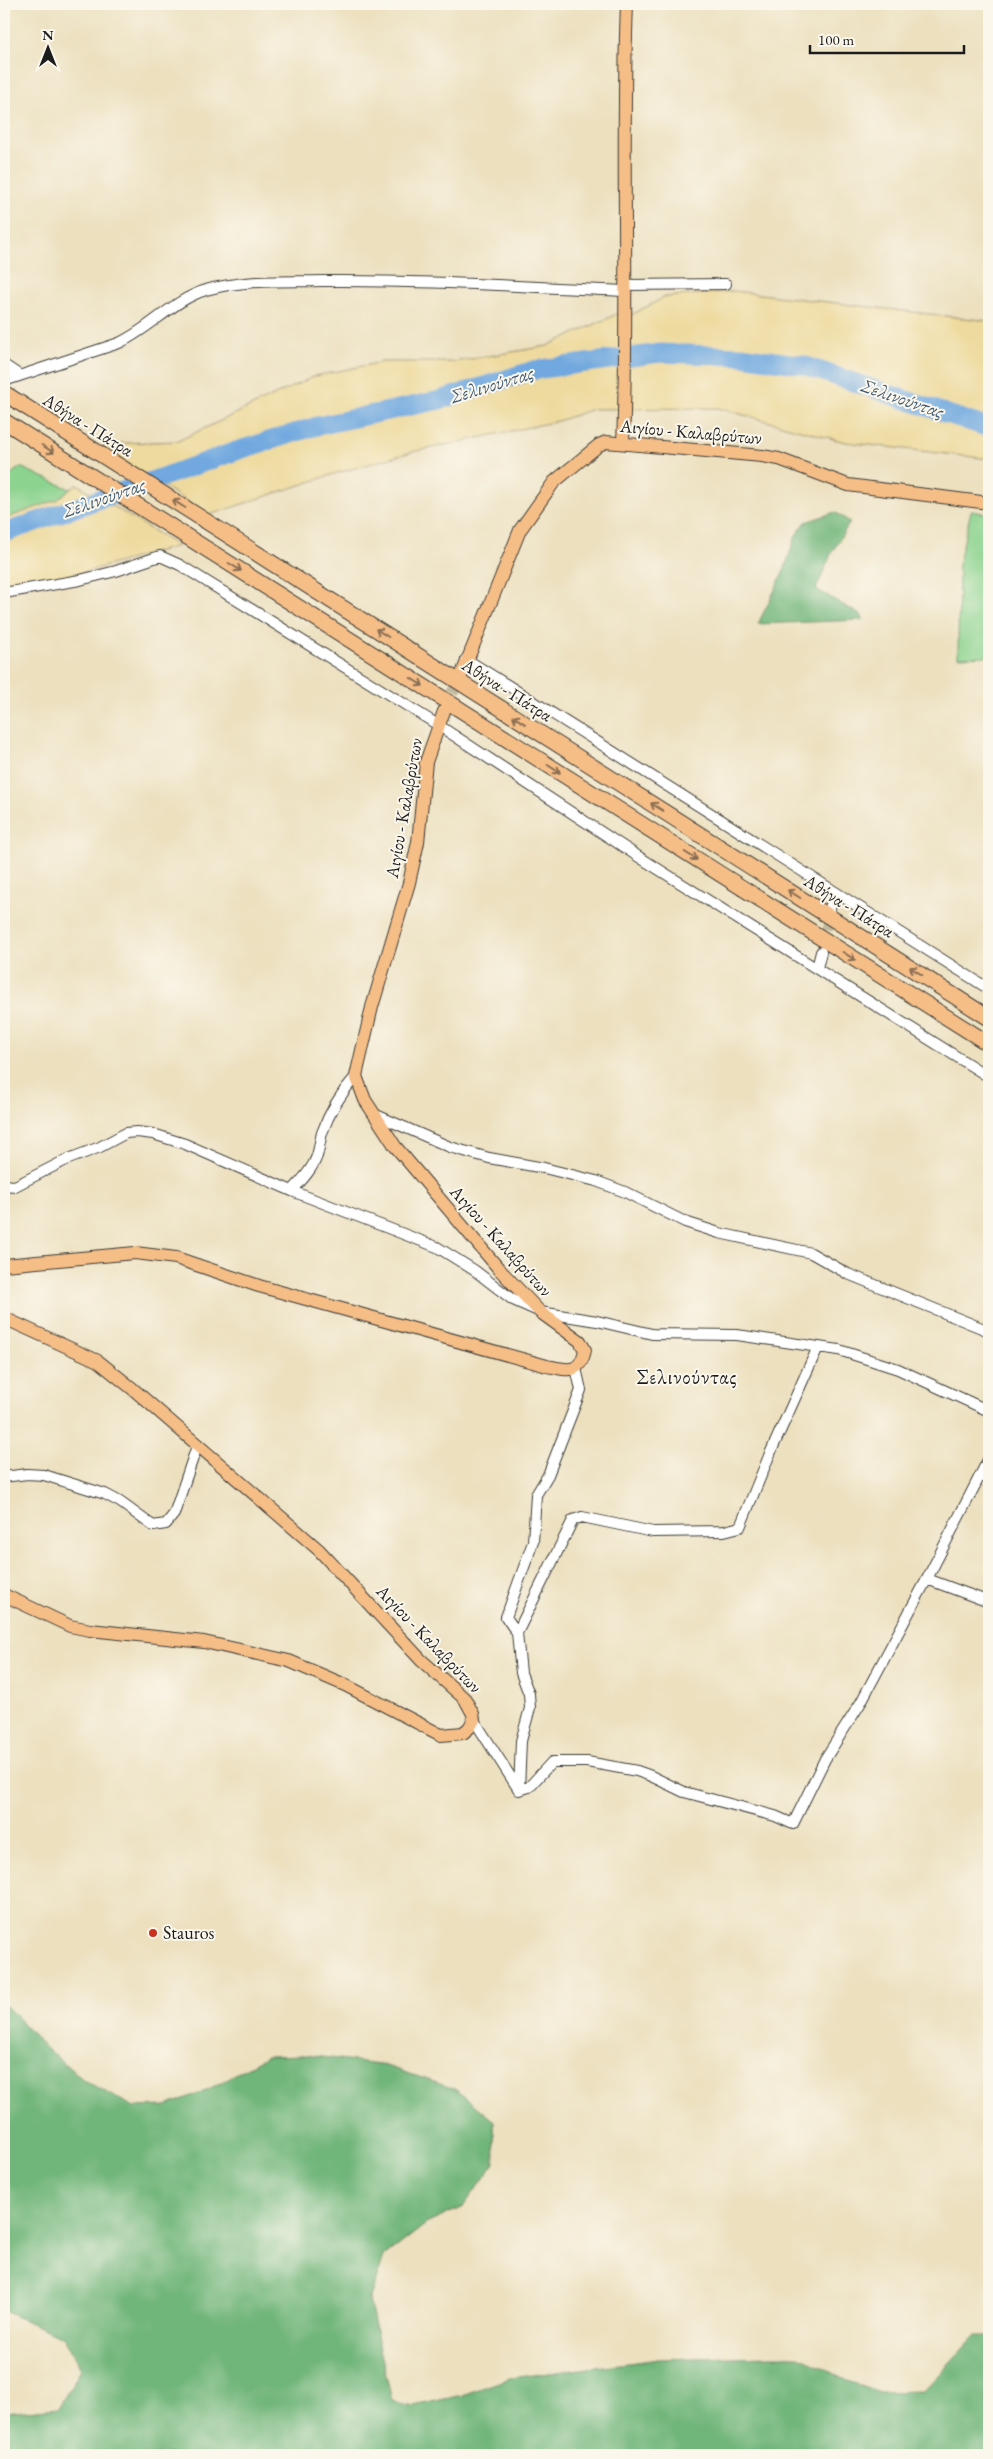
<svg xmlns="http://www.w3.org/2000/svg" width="993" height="2459" font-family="'EB Garamond',serif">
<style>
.green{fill:#8bd38e;stroke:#547855}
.forest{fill:#70b579;stroke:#46684a}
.sand{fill:#eeda9e;stroke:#857b5d}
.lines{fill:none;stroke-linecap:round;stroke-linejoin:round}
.river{stroke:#6fa8df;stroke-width:19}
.minor-tunnel{stroke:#c2b99e;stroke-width:10;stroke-dasharray:10 5;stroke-linecap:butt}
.major-tunnel{stroke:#c2b99e;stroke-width:12;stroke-dasharray:12 6;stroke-linecap:butt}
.minor-casing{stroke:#3b3934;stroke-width:12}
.major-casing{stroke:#3b3934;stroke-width:14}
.highway-casing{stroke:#3b3934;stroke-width:17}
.minor{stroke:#fff;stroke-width:10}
.major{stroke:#f6be87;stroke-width:12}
.highway{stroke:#f6be87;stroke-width:15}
.oneway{stroke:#896d52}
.poi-dot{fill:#c8321e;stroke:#fbf7ec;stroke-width:2}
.labels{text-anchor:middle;stroke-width:4;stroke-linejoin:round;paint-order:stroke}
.street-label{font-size:18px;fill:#1c1c1c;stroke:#fbf7ec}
.poi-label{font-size:18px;fill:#1c1c1c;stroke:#fbf7ec;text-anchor:start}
.water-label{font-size:19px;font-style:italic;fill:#415b74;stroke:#fbf7ec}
.quarter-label{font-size:20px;letter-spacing:1px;fill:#1c1c1c;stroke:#fbf7ec}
</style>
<rect width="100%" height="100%" fill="#fbf7ec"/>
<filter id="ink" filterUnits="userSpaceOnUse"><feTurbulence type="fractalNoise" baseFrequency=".02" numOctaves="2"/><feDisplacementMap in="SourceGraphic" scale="10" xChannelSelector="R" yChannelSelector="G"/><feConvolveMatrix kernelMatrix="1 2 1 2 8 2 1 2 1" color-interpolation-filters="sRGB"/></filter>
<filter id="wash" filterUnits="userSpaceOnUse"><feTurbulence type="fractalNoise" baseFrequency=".0096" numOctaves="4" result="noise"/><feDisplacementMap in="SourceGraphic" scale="20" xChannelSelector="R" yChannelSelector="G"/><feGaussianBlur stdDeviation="1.12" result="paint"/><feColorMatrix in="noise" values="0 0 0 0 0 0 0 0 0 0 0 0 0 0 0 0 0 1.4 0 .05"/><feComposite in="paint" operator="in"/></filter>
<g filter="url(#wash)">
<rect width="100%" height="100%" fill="#ece0bf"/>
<path class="green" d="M20,467l50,22 -13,11 -53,19v-39z
M971,511l18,3v142l-31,1 1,-95z"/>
<path class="forest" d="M835,512l15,10 -19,32 -15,35 46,27 1,4 -105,4 26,-53 12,-36 10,-13z
M4,2004l43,45 38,32 49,26 32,-1 43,-17 58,-33 38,-1 75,9 75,25 39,32 1,42 -32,44 -37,17 -42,33 -15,43 23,101 22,5 48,-11 48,-17 149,-19 111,-3h29l49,25 32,11 43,-1 52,-55h14v119h-985v-42l54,-5 23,-39 -17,-31 -60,-27z"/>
<path class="sand" d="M734,291l255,30v138l-144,-17 -127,-34 -125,1 -35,12 -146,31 -75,21 -128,42 -109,-68 24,-4 54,-2 137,-65 67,-14h71l94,-16 70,-32h16l32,-17z
M77,484l101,62 -104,29 -70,16v-72l53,-19z"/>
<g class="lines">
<path class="river" d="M4,533l235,-83 78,-24 123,-26 94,-30 126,-17 82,3 61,9 186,63"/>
</g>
</g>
<g filter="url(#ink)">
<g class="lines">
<path class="minor-tunnel" d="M823,944l6,-32"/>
<path class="major-tunnel" d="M444,709l17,-33"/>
<defs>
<path id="minor" d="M626,285l100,-1
M4,365l15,10
M4,381l115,-38c31,-14 54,-43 87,-53 37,-11 78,-8 117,-9 101,-1 202,6 303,10
M4,593l76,-13 36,-9 44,-15 20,9 258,160 201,132 350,220
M466,659l523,330
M829,911l6,-19
M817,968l4,-16
M374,1114l76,33 39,11 55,10 52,13 29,11 60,30 34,11 92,20 37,21 141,57
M4,1185l11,1 51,-26 34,-13 26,-14 11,-1 16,2 32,10 107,47 145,56 37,23 39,30 27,12 57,9 55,13 85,1 102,15 59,19 91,42
M292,1191c9,-10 20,-21 25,-35 2,-7 3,-15 5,-23 7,-20 20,-41 34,-57
M4,1477l23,-3 17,1 61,19 15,8 33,24 13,-2 8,-10 23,-68
M927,1579l62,23
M517,1633l-11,-16 27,-75 3,-47 12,-20 33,-85 -5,-22
M474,1720l45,70 10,-3 23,-25h35l50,9 14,5 33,16 91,24 18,8 32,-65 35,-55 67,-125 62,-121
M519,1790l2,-49 9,-33 -1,-14 -8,-21 -4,-40 56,-113 9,-3 71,15 71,-1 16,-4 29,-71 49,-109"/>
<path id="major" d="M623,443c6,-147 -2,-293 4,-439
M461,676l59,-146 34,-48 45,-37 7,-3 156,14 17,3 69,26 141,18
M4,1265l131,-12 41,5 83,28 288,80c20,4 33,9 38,-16l-5,-9 -40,-29 -41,-43 -104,-123 -30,-46 -9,-24 16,-69 37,-124 9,-41 8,-80 18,-51
M4,1318l94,43 35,28 186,161 102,110 44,39 8,15 1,6 -5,8 -6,5 -22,2 -96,-50 -56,-24 -85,-19 -114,-12 -20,-4 -66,-31"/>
<path id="highway" d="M4,393l985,625
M4,421l985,623"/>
</defs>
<use href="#minor" class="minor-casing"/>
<use href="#major" class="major-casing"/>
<use href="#highway" class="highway-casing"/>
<use href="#minor" class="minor"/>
<use href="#major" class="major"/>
<use href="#highway" class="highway"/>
</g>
<defs><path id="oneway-shaft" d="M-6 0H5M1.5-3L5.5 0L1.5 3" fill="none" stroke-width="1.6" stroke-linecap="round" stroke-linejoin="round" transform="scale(1.25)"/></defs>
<g class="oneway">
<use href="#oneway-shaft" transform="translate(48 449) rotate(32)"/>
<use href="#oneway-shaft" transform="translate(179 504) rotate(-148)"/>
<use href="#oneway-shaft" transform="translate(235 567) rotate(32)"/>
<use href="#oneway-shaft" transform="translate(382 633) rotate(-148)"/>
<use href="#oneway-shaft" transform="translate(417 682) rotate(32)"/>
<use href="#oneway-shaft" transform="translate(519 720) rotate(-148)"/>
<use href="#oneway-shaft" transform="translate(554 769) rotate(32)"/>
<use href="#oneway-shaft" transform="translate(657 807) rotate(-148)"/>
<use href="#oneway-shaft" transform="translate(691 856) rotate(32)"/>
<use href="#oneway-shaft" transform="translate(794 894) rotate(-148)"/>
<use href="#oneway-shaft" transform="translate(849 956) rotate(32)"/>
<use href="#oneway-shaft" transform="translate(916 971) rotate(-148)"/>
</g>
</g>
<circle class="poi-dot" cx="153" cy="1933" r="5"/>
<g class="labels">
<g class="street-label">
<text transform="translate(88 425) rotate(32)" y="6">Αθήνα - Πάτρα</text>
<text transform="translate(691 432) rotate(5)" y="6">Αιγίου - Καλαβρύτων</text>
<text transform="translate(507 690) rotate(32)" y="6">Αθήνα - Πάτρα</text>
<text transform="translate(404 808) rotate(-80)" y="6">Αιγίου - Καλαβρύτων</text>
<text transform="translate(849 906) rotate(32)" y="6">Αθήνα - Πάτρα</text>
<text transform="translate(501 1241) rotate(48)" y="6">Αιγίου - Καλαβρύτων</text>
<text transform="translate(429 1639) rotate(46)" y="6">Αιγίου - Καλαβρύτων</text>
</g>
<g class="poi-label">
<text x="163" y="1939">Stauros</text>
</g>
<g class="water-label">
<text transform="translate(492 384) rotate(-17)" y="7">Σελινούντας</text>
<text transform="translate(903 398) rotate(19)" y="7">Σελινούντας</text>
<text transform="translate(104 497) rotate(-19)" y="7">Σελινούντας</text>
</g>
<g class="quarter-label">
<text x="687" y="1384">Σελινούντας</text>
</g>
</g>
<rect width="993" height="2459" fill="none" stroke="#fbf7ec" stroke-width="20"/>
<g transform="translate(48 48)" stroke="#fbf7ec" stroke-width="4" paint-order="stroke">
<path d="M0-4L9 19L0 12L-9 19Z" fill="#1c1c1c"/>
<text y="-8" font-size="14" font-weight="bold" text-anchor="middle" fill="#1c1c1c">N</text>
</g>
<path d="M810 45v8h154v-8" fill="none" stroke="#1c1c1c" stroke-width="2.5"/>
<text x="818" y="45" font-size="15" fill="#1c1c1c" stroke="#fbf7ec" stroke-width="4" paint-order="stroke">100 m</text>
</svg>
